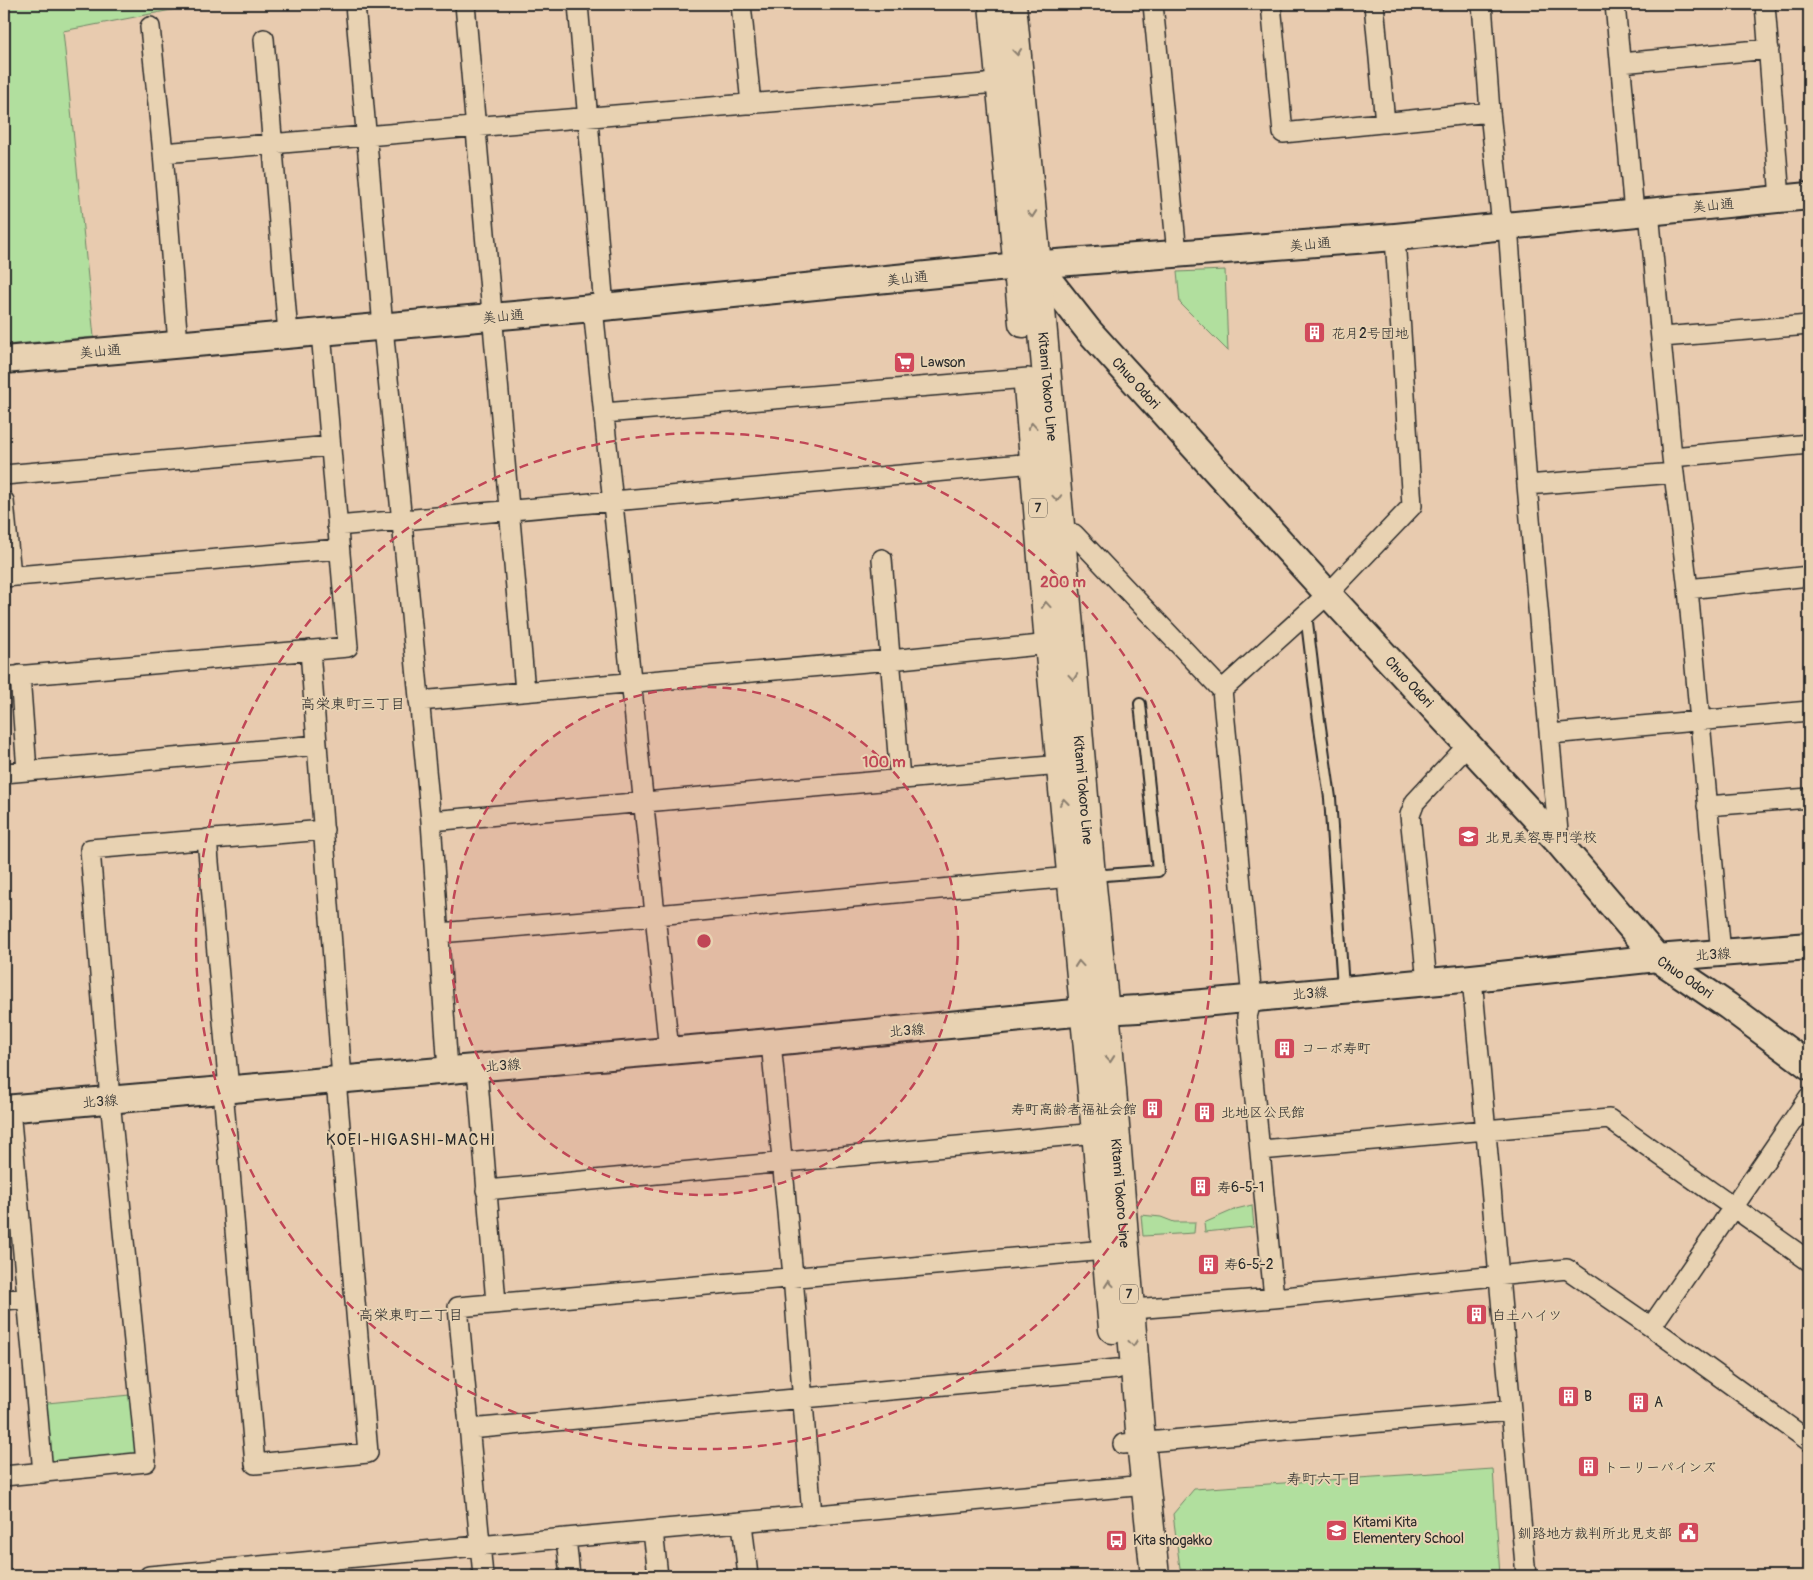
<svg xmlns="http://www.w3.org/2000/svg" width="1813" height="1580" font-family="Pangolin,'Klee One',sans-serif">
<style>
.green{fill:#b1df9e;stroke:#6e8564}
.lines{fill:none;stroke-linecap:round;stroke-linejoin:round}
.lane-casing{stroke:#2b2b2b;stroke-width:14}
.street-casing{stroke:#2b2b2b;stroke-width:22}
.secondary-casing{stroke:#2b2b2b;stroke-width:30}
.primary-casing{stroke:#2b2b2b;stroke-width:31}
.lane{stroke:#e8d2b2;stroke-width:10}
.street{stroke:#e8d2b2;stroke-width:19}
.secondary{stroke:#e8d2b2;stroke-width:26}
.primary{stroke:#e8d2b2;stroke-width:28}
.oneway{stroke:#8a7e6e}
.ring{fill:none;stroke:#c04656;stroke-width:2.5;stroke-dasharray:9 6}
.labels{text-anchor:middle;stroke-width:4;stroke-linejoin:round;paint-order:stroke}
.shield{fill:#e8d2b2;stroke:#645d54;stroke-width:1}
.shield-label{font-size:12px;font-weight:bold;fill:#2b2b2b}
.street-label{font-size:14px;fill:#2b2b2b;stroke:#e8d2b2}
.poi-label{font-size:14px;fill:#2b2b2b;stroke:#e8d2b2;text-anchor:start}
.neighbourhood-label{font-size:15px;fill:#2b2b2b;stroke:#e8d2b2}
.quarter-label{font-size:16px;letter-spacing:1px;fill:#2b2b2b;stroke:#e8d2b2}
.centre{fill:#c04656;stroke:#e8d2b2;stroke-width:2.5}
.ring-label{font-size:15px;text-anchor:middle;font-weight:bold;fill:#c04656;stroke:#e8d2b2;stroke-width:4;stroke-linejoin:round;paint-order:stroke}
</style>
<rect width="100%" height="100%" fill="#e8cbaf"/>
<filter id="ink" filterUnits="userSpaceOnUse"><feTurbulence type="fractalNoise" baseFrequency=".02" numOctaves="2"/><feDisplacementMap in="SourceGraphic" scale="10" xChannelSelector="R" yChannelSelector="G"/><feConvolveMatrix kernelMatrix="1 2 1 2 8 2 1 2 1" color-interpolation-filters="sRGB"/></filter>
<g filter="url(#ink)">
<path class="green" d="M4,4h198l-139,27 31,306 -90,8z
M1225,270l3,81 -48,-48 -3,-31z
M1252,1205l2,22 -49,5 -1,-9 32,-14z
M1141,1215l20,2 13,5h21l-1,11 -51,3z
M140,1394l6,68 -103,11 -6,-69z
M1493,1469l7,107h-319l-8,-62 21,-25z"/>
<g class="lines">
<defs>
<path id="lane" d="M1306,614l12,99 12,85 13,190
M1092,876l66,-5 -18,-167"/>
<path id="street" d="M355,4l28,323 48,494 17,249
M465,4l60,687
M578,4l26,303
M741,4l10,100
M1153,4l24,250
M1271,4l12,129 207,-21
M1374,4l11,119
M1482,4l8,108 12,114
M1615,4l19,209
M1765,4l15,195
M150,27l13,126 15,191
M264,39l24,295
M1621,63l148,-14
M163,153c274,-24 548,-45 822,-69l26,-4
M1649,211l23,246 16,132 33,365
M1508,226l19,259 32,358
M593,308l76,743
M1662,337l147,-12
M604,413l424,-35
M1672,457l137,-13
M4,475l326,-29
M1527,485l147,-12
M4,501l7,75
M337,526l708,-64
M1060,533l14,1 148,156 30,308 -5,19 27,281
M882,559l18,220
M4,577l334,-28
M1688,589l121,-13
M310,650l32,429
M20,675l7,96
M4,677l344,-30 -27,-315
M1222,690l106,-96 84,-88 -17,-269
M419,701l471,-41 170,-17
M1550,734l259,-23
M4,773l313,-28
M1707,806l102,-8
M431,821l641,-57
M207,839l22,251
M439,933l217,-18 415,-38
M1472,978l54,598
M1427,982l-17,-167 5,-13 53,-57
M771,1042l22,234 19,240
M477,1068l19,235
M223,1090l32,374 113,-11 -32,-373
M10,1109l33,364
M1261,1150l348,-31 200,142
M486,1190l621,-58
M4,1300l23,-2
M1120,1310l154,-12 293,-29 84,58 158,114
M1651,1327l158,-230
M470,1429l647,-60
M1123,1444l388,-33
M4,1476l142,-14 -36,-362 -20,-251 234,-19
M742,1523l6,53
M653,1531l5,45
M566,1538l4,38
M149,1576l997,-91
M483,1576l-25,-269 647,-57"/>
<g id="secondary">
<path id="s1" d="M1037,265l51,65 240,264 231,249 98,115 71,48 81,60"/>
<path d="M4,360l589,-52 425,-42 377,-29 414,-41"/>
<path d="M4,1109l767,-67 314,-30 53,-3 334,-31 185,-20 152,-12"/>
</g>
<g id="primary">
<path d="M993,4l30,319"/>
<path id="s2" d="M1012,4l25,261 54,611 17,165 33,401 14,134"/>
<path d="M1028,386l21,258 47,488 17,197"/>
</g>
</defs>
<use href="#lane" class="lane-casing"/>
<use href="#street" class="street-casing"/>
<use href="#secondary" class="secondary-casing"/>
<use href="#primary" class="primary-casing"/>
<use href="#lane" class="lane"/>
<use href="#street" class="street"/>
<use href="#secondary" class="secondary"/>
<use href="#primary" class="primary"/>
</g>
<defs><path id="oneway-chevron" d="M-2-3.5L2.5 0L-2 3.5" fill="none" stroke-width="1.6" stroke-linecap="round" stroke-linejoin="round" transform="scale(1.25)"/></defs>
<g class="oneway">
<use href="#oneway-chevron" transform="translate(1017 52) rotate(84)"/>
<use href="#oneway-chevron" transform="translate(1032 214) rotate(85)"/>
<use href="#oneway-chevron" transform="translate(1032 426) rotate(-95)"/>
<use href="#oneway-chevron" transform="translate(1057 498) rotate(86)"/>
<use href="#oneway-chevron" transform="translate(1046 605) rotate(-95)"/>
<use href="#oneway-chevron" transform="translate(1073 677) rotate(85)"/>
<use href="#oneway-chevron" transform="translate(1064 802) rotate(-96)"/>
<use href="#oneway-chevron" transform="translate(1079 964) rotate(-95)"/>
<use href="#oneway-chevron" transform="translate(1110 1059) rotate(85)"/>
<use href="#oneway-chevron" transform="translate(1109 1284) rotate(-95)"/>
<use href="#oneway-chevron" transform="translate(1133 1343) rotate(85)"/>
</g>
</g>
<circle cx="704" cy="941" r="254" fill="#c04656" fill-opacity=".12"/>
<g class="ring">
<circle cx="704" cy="941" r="254"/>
<circle cx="704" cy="941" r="508"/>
</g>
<defs>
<symbol id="building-square" viewBox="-11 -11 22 22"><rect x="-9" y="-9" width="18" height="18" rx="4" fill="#d1495b" stroke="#e8d2b2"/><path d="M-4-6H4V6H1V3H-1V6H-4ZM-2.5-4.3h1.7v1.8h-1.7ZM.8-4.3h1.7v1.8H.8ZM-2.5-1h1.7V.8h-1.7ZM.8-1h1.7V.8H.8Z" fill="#fff"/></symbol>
<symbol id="supermarket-square" viewBox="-11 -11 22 22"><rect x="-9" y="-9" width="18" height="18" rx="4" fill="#d1495b" stroke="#e8d2b2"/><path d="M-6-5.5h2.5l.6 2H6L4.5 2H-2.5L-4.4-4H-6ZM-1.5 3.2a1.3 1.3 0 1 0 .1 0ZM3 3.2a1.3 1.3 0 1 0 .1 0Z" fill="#fff"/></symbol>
<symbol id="university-square" viewBox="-11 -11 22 22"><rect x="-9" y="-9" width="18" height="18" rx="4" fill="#d1495b" stroke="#e8d2b2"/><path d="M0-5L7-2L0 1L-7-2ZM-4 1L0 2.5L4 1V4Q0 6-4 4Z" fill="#fff"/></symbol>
<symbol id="school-square" viewBox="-11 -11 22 22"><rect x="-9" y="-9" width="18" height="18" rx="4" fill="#d1495b" stroke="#e8d2b2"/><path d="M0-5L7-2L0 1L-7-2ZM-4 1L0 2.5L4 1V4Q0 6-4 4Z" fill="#fff"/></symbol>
<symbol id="civic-square" viewBox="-11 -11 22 22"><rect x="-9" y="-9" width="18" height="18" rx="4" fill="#d1495b" stroke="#e8d2b2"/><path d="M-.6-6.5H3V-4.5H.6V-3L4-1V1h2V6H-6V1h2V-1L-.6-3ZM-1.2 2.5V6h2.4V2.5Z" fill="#fff"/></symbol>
<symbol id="bus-square" viewBox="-11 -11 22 22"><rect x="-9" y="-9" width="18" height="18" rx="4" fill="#d1495b" stroke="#e8d2b2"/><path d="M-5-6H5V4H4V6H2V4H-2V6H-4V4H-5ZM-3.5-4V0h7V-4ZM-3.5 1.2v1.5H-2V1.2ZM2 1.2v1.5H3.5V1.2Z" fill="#fff"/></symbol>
</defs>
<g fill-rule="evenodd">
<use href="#building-square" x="1302" y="320" width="25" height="25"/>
<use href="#supermarket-square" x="892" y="350" width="25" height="25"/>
<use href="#university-square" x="1456" y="824" width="25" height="25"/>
<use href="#building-square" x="1272" y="1036" width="25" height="25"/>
<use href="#building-square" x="1140" y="1096" width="25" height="25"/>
<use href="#building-square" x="1192" y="1100" width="25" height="25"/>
<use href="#building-square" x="1188" y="1174" width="25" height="25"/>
<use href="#building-square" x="1196" y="1252" width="25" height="25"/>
<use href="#building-square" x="1464" y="1302" width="25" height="25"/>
<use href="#building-square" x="1556" y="1384" width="25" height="25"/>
<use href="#building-square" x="1626" y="1390" width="25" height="25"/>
<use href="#building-square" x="1576" y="1454" width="25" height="25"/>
<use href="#school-square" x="1324" y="1518" width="25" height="25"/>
<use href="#civic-square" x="1676" y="1520" width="25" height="25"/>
<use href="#bus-square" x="1104" y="1528" width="25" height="25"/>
</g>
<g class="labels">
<g class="shield">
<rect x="1029" y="498.5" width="18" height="19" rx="4"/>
<rect x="1120" y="1284.5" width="18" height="19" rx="4"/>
</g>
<g class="shield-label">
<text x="1038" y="512">7</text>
<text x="1129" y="1298">7</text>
</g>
<g class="street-label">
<text transform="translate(1713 205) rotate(-5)" y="5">美山通</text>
<text transform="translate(1310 244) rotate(-5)" y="5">美山通</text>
<text transform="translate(907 278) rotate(-6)" y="5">美山通</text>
<text transform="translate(503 316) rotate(-5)" y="5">美山通</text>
<text transform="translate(100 351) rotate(-5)" y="5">美山通</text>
<text dy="5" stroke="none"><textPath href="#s1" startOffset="154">Chuo Odori</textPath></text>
<text dy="5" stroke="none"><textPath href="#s2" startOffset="384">Kitami Tokoro Line</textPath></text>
<text dy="5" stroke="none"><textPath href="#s1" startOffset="559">Chuo Odori</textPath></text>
<text dy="5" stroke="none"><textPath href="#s2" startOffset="789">Kitami Tokoro Line</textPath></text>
<text transform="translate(1713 954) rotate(-4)" y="5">北3線</text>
<text dy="5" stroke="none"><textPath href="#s1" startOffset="964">Chuo Odori</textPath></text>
<text transform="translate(1310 993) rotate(-5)" y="5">北3線</text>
<text transform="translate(907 1030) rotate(-5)" y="5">北3線</text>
<text transform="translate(503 1065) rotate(-5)" y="5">北3線</text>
<text transform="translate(100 1101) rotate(-5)" y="5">北3線</text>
<text dy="5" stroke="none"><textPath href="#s2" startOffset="1194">Kitami Tokoro Line</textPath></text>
</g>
<g class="poi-label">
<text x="1331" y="338">花月2号団地</text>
<text x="920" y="367">Lawson</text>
<text x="1485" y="842">北見美容専門学校</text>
<text x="1301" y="1053">コーポ寿町</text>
<text x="1137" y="1114" text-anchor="end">寿町高齢者福祉会館</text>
<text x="1221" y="1117">北地区公民館</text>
<text x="1217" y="1192">寿6-5-1</text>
<text x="1224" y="1269">寿6-5-2</text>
<text x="1492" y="1320">白土ハイツ</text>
<text x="1584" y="1401">B</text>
<text x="1654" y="1407">A</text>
<text x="1604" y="1472">トーリーパインズ</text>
<text x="1353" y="1527">Kitami Kita<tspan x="1353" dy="16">Elementery School</tspan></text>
<text x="1672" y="1538" text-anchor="end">釧路地方裁判所北見支部</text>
<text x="1133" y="1545">Kita shogakko</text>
</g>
<g class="neighbourhood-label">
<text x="353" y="709">高栄東町三丁目</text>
<text x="411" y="1320">高栄東町二丁目</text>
<text x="1324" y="1484">寿町六丁目</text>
</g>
<g class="quarter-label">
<text x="411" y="1145">KOEI-HIGASHI-MACHI</text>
</g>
</g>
<circle cx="704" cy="941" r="8" class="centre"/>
<g class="ring-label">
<text x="1063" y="587">200 m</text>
<text x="884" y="767">100 m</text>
</g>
<rect width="1813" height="1580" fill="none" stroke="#e8d2b2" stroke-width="20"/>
<rect x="10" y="10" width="1793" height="1560" fill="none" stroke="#2b2b2b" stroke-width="2" filter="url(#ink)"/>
</svg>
